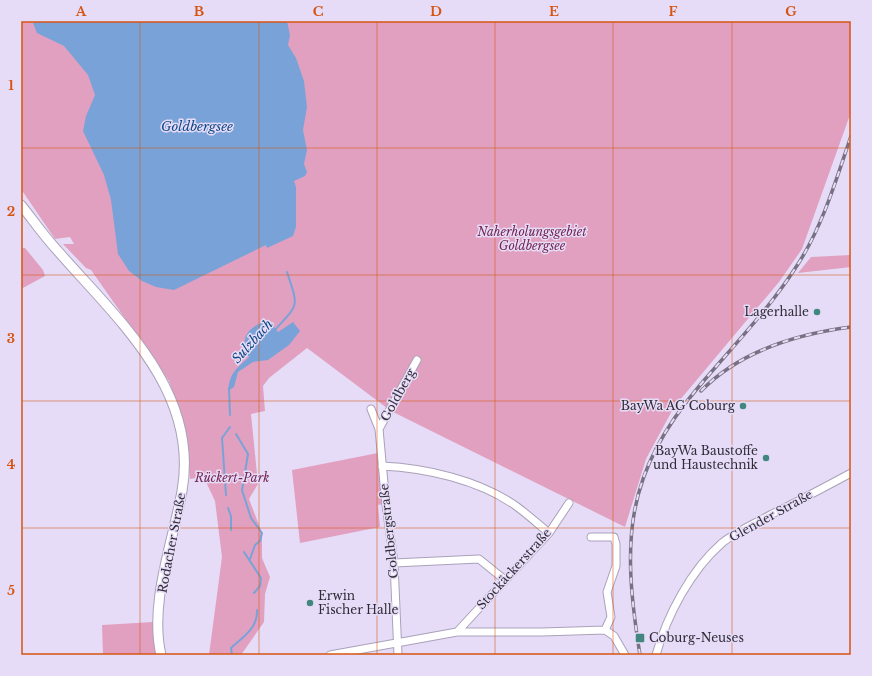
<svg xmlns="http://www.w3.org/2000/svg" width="872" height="676" font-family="'Libre Baskerville',serif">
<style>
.green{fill:#e1a0c0}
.water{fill:#79a3d8}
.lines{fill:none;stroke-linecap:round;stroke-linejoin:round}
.stream{stroke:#79a3d8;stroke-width:2}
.minor-casing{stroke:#aaa1ba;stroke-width:9}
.tertiary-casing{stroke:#aaa1ba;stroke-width:11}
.minor{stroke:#fff;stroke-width:7}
.tertiary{stroke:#fff;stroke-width:9}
.rail-casing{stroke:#787183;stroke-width:3.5}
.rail{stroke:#e6dcf7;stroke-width:2;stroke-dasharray:6;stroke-linecap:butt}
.grid{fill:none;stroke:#d65410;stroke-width:1;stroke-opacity:0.55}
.poi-dot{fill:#42877f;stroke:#e6dcf7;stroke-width:1.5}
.labels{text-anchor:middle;stroke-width:3;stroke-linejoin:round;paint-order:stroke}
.park-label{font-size:12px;font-style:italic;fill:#742653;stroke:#e6dcf7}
.poi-label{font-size:12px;fill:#302c37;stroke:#e6dcf7;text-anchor:end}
.street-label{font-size:12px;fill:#302c37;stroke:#e6dcf7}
.water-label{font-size:13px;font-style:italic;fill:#0e4888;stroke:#e6dcf7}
.neatline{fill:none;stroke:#d65410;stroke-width:1.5}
.grid-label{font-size:13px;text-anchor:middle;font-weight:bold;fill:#d65410}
</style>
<rect width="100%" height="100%" fill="#e6dcf7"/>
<path class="green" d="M21,21h830v91l-49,137 -23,33 -105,125 -28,52 -21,68 -234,-116 -84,-63 -38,30 -6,8 2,25 -14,3 7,70 -9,15 13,34v25l8,19 -5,17 -1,28 -23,33h-32l13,-98 -7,-56 -8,-17v-8l-17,3 -4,-48 -17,-50 -78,-111 -5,-2 -23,-24h11l-4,-7 -15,2 -34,-50z
M21,248h4l18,22 2,6 -24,13z
M851,255v12l-53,6 13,-16z
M378,453l5,51 -5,1 2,22 -80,16 -8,-73z
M153,622l4,33h-54l-1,-30z"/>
<path class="water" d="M38,21h249l3,14 -2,10 8,13 8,23 3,26 -4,23 4,20 -3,14 3,8 -2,4 -11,5 2,6v40l-3,9 -26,12 -1,-3 -92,45 -18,-3 -14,-6 -13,-10 -11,-17 -7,-54 -7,-25 -21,-44 3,-15 9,-21 -7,-20 -24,-29 -27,-13 -4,-10z
M269,320l9,12 15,-10 7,9 -11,14 -21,15 -15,2 -15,10 -4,15 -6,4c2,-19 8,-22 21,-34 -11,-20 0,-31 20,-37z"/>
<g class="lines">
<path class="stream" d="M274,331c25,-28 25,-22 13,-59
M229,389l1,26
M236,434l12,20 -6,36 9,28 11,15 -2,8 -5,4 -5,14
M226,495l-4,-57 8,-11
M228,508l3,8v14
M244,552l17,26 -1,8 -6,7
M232,655l-1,-7c12,-11 27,-20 26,-38"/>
<defs>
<path id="minor" d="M371,409l8,20 7,76 8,58 4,92
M379,429l38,-69
M382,466c44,2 97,14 134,40 11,8 22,18 33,27
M591,537h23l2,7v22l-9,26 4,25 -6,13
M394,563l85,-4 26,21
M457,632l92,-99 20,-30
M330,655l127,-23h85l63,-2 9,6 11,19
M656,655c11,-40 35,-85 66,-112 15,-12 34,-20 50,-29 27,-13 53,-27 79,-41"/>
<path id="tertiary" d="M21,205c12,15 23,31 36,45 59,68 143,140 125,241 -9,51 -33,112 -21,164"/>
</defs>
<use href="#minor" class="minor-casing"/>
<use href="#tertiary" class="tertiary-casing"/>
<use href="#minor" class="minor"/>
<use href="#tertiary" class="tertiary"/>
<defs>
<path id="rail" d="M701,391c39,-40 96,-57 150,-64
M640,655c-18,-113 -17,-180 61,-271 33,-39 70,-77 97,-120 25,-39 38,-84 53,-128"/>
</defs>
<use href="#rail" class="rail-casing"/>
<use href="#rail" class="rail"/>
</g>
<path class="grid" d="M140,21v634M259,21v634M377,21v634M495,21v634M613,21v634M732,21v634M21,148h830M21,275h830M21,401h830M21,528h830"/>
<g class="poi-dot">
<circle cx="817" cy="312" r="4"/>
<circle cx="743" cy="406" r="4"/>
<circle cx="766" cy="458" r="4"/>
<circle cx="310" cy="603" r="4"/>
<rect x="635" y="633" width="10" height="10" rx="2"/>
</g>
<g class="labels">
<g class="park-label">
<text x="532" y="236">Naherholungsgebiet<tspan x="532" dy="14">Goldbergsee</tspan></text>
<text x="232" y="482">Rückert-Park</text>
</g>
<g class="poi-label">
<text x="809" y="316">Lagerhalle</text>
<text x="735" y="410">BayWa AG Coburg</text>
<text x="758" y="455">BayWa Baustoffe<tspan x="758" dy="14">und Haustechnik</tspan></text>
<text x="318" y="600" text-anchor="start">Erwin<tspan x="318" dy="14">Fischer Halle</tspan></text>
<text x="649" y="642" text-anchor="start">Coburg-Neuses</text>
</g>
<g class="street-label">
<text transform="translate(398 395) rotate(-61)" y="4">Goldberg</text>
<text transform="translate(771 516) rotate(-29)" y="4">Glender Straße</text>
<text transform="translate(389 531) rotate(-96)" y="4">Goldbergstraße</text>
<text transform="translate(172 543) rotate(-79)" y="4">Rodacher Straße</text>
<text transform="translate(514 569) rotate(-48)" y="4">Stockäckerstraße</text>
</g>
<g class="water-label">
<text x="197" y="131">Goldbergsee</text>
<text transform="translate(252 341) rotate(-48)" y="5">Sulzbach</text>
</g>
</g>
<rect width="872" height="676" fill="none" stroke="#e6dcf7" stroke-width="44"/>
<rect x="22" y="22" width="828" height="632" class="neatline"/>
<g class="grid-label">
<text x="81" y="16">A</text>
<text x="199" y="16">B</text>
<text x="318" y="16">C</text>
<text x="436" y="16">D</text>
<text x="554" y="16">E</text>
<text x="673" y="16">F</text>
<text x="791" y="16">G</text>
<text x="11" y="90">1</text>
<text x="11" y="216">2</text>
<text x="11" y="343">3</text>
<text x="11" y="469">4</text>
<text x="11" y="595">5</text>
</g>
</svg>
